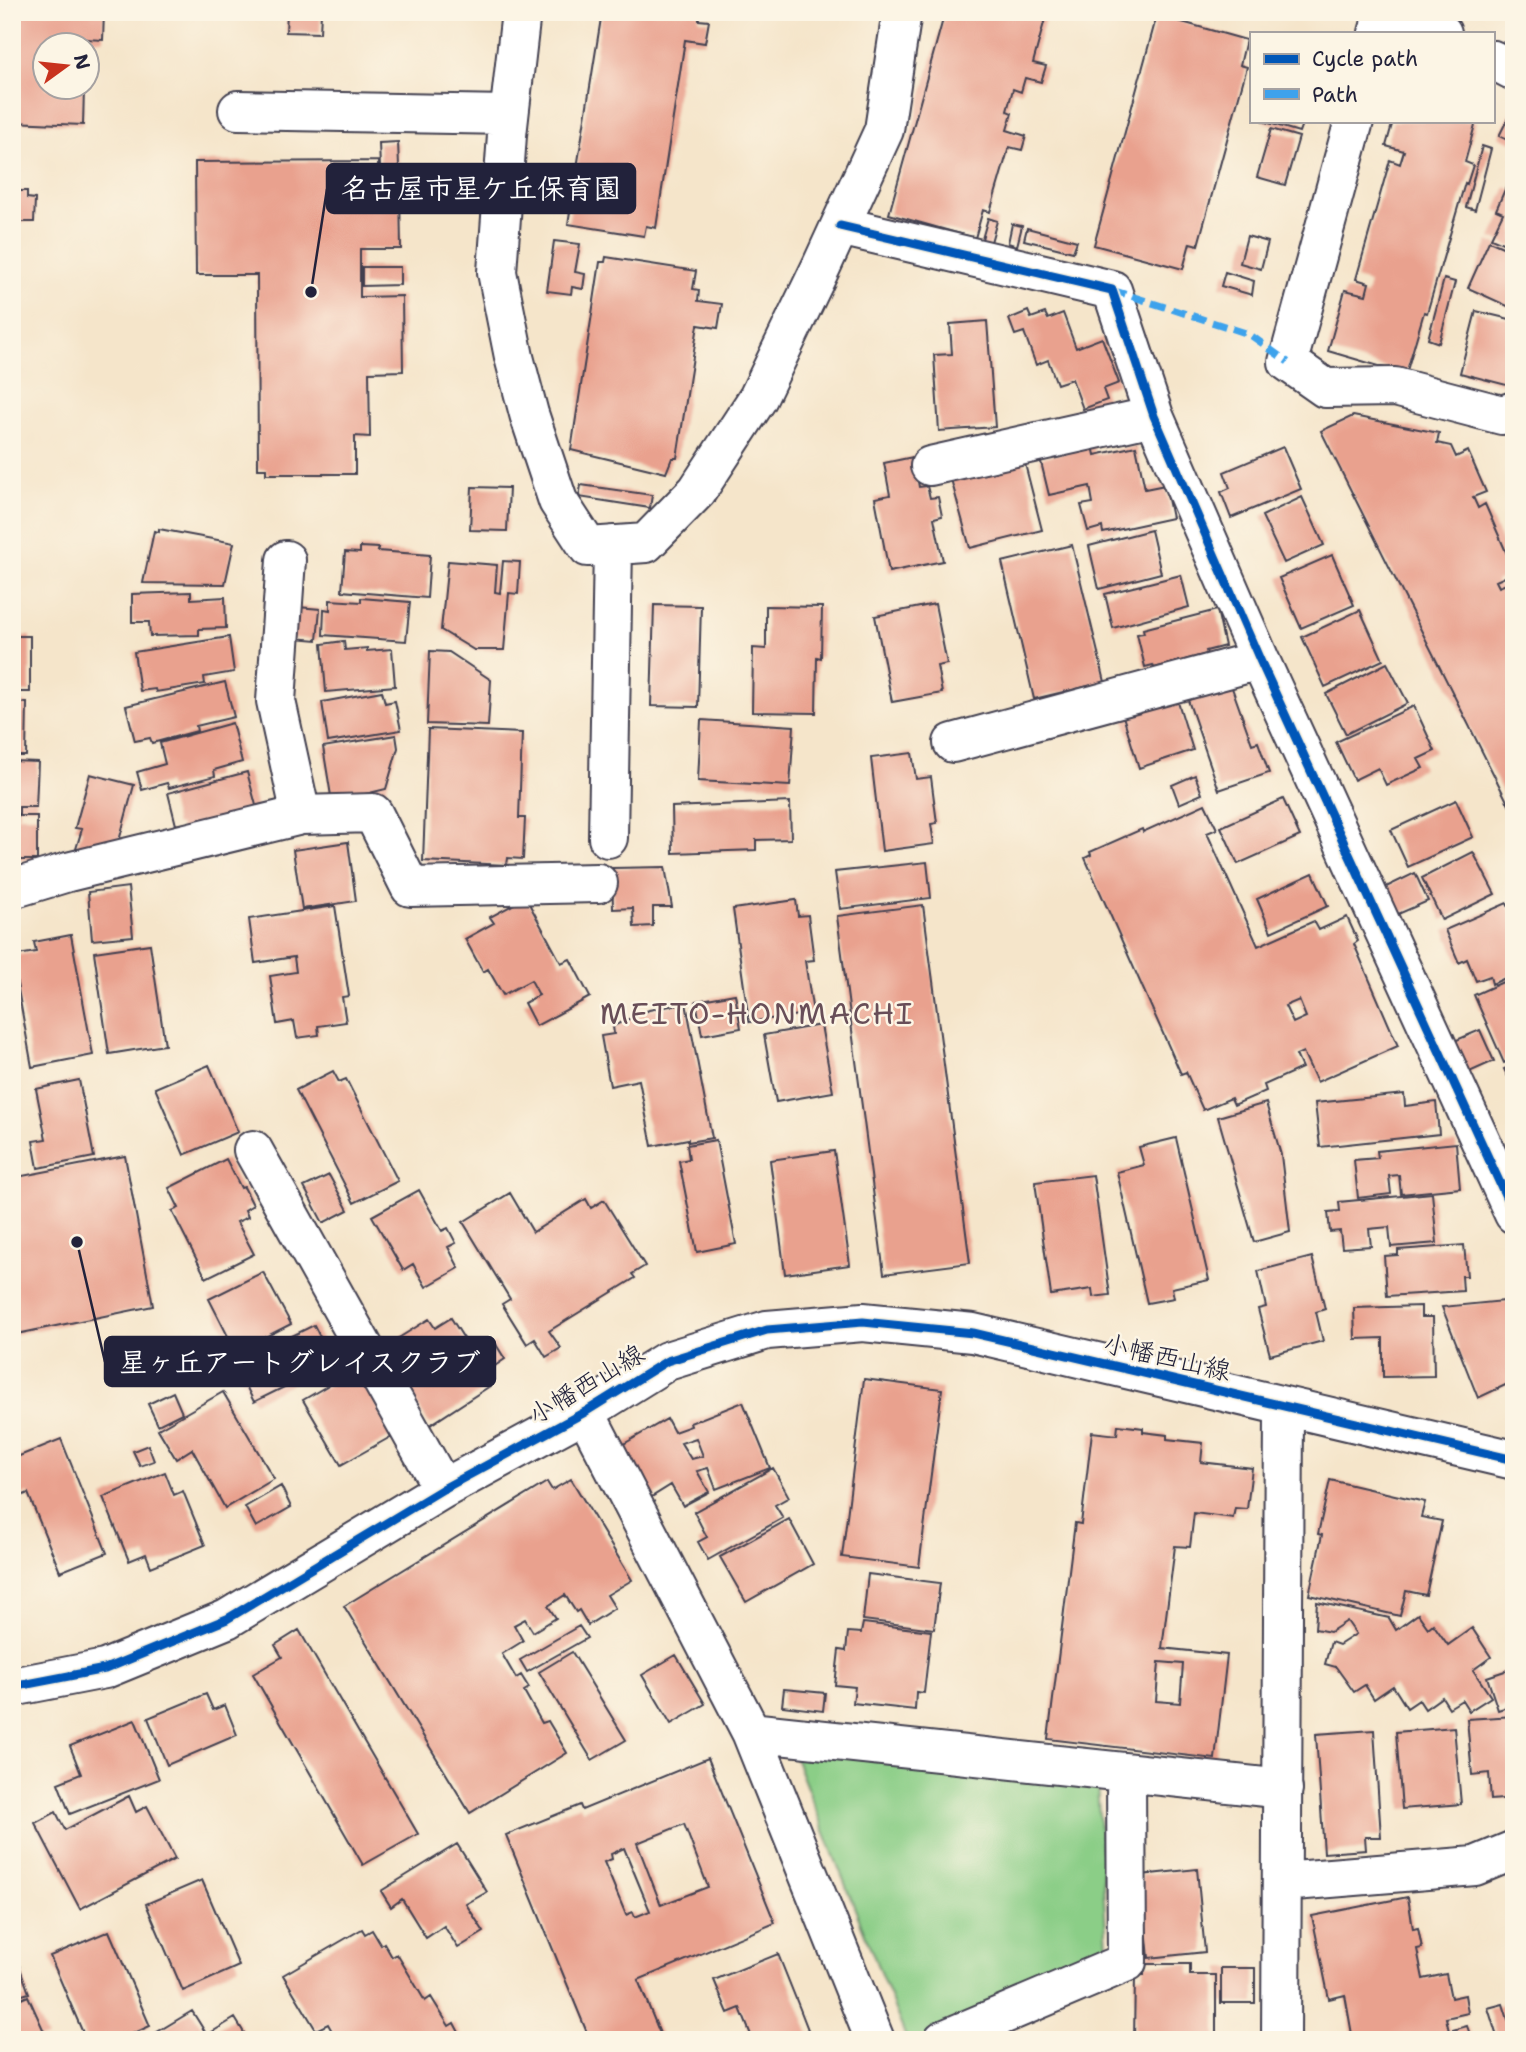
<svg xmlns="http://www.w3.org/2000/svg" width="1526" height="2052" font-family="'Shantell Sans','Klee One',sans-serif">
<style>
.green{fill:#8bce87;stroke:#567861;stroke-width:2}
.building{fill:#e9a18e;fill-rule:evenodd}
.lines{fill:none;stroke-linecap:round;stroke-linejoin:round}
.minor-casing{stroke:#423f50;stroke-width:42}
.minor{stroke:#fff;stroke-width:38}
.quiet{stroke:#3ea2ec;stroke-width:7;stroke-dasharray:14 7;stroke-linecap:butt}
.cycleway-casing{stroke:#fcf5e5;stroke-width:13}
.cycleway{stroke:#0057b8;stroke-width:9}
.labels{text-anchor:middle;stroke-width:5;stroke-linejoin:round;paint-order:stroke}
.street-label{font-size:26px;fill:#22223b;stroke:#fcf5e5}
.quarter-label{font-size:30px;letter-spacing:2px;fill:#684e58;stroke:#fcf5e5}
.leader{fill:none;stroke:#22223b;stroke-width:2.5}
.callout-dot{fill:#22223b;stroke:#fcf5e5;stroke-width:2.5}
.callout{fill:#22223b;stroke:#22223b;stroke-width:2.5}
.callout-label{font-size:28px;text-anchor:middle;font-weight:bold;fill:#fff}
</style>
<rect width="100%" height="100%" fill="#fcf5e5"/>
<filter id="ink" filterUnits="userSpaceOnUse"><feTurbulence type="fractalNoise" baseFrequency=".0143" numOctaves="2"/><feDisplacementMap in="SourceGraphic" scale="14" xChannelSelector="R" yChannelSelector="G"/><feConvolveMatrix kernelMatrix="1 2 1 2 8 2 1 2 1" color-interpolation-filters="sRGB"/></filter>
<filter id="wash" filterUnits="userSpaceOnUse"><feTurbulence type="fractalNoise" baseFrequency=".00686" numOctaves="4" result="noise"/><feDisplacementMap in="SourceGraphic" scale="28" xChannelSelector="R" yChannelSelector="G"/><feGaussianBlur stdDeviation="1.57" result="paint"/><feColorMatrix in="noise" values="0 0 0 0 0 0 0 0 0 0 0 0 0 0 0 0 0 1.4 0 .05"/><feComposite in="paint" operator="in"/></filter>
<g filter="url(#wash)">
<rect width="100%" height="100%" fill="#f5e5ca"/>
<path class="green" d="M792,1750l305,33 11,181 -148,76h-53z"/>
<g id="blocks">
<path class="building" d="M12,12h92l-1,28 -17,-1v7h-40v42h38l-1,37 -71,-3z
M287,12h34l-1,21 -34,-1z
M602,12h90l7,1v7l10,1 -4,22 -20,-3 -29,188 -10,-2 -2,10 -76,-12z
M945,12h95l-1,5 6,2 -12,44 13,3 -5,16 -16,-4 -4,14 -8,-3 -6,22 5,2 -5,17 19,6 -4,14 -13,-3 -19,65 -7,-2 -8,28 -86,-24z
M1157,15l89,25 -6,25 7,2 -49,178 -8,-2 -7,26 -89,-24z
M1514,106v37l-15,-7z
M1262,121h41l-4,11z
M1393,121h83l-11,41 8,3 -6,19 -2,-1 -38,130 -3,-1 -18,62 -78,-23 17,-61 21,5 3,-12 -13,-4 34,-119 10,4 4,-13 -18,-5z
M1271,129l28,8 -14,48 -28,-8z
M398,142l2,49h-19l-2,-48z
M1482,146l9,3 -16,61 -9,-3z
M378,161v32h22l1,56h-41v48l42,-1 1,75 -34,1 1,65 -15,-1v38h-89v-5h-8l-1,-194h-61l-1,-113z
M12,167l7,1 -1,23h9v7l8,1 -1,23h-22z
M1506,187l8,4v57l-23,-10 12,-25 -7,-3z
M988,218l9,3 -8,28 -9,-3z
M1012,224l10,2 -5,20 -9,-3z
M1027,228l50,13 -4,11 -49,-12z
M1247,236l21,6 -7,27 -21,-6z
M554,241l26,3 -5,28 10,2 -2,15 -11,-2 -1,7 -24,-3z
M1489,241l25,11v57l-46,-21z
M606,257l90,14 -3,18 6,1 -1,11 24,3 -4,24 -20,-3 -21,133h-5l-6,15 -95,-23 29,-188h5z
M362,267h38v18l-38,1z
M1225,272l29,9 -2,14 -31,-9z
M1444,279l11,3 -16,61 -11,-4z
M1028,311l3,7 14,-5 3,6 15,-6 13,35 26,-10 17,45 -16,6 4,11 -24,9 -11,-30 -15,5 -9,-24 -12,5 -12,-33 -9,3 -6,-16z
M1476,311l38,9v67l-54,-14z
M987,321l8,106 -56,4 -5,-76 18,-1 -2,-30z
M1353,416l86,17 -2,10 14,3 5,11 12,-6 18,41 -13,5 5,11 7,-4 29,66v3l-18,8 3,6 15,-6v234l-193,-384z
M1093,446l2,9 41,-9 9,43 20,-4 7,33 -69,15 -1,-6 -14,4 -7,-26 12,-2 -3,-17 -41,9 -9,-37z
M1283,447l18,42 -70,29 -10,-26 9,-4 -6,-16z
M913,457l6,30 8,-1 3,12 8,-1 4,19 -8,2 9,43 -54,11 -14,-74 15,-3 -6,-32z
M1024,460l18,70 -72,18 -19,-69z
M581,485l71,10 -2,13 -71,-11z
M472,487l37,1 -2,43 -37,-1z
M1302,497l22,48 -40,18 -22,-47z
M159,529l75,14 -9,41 -82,-1 11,-52 5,1z
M1151,530l10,43 -62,16 -10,-43z
M1072,545l33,137 -71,17 -32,-137z
M360,547l19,1 -1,3 52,4 -3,43 -85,-7 3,-39 15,1z
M1332,555l22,50 -53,23 -22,-50z
M448,561l49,4 -2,27 5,1 3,-32 17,1 -2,32 -9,-1 -5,57h-30l-33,-20z
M1181,575l8,32 -76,21 -8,-34z
M191,592v7l34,-2 1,31 -27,1v6l-49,1 -1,-14h-17v-28z
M361,598l49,4 -4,39 -83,-6 1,-26 6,1v-10l31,2z
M935,604l12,60 -10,2 5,27 -50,9 -17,-86z
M654,605l47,1 -3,101 -47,-1z
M287,606l33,3 -3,31 -33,-3z
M766,606l56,1 -1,51 -4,-1 -1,56 -64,-1 1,-64 13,1z
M1217,610l8,36 -19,5 1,3 -53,14 -1,-3 -8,2 -8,-33 7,-1 -1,-4z
M1360,610l23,50 -58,27 -23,-50z
M12,636h18v56h-18z
M229,637l5,35 -30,5 1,7 -49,8 -1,-3 -15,2 -6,-39z
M344,641l1,9 22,-2v3l25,-2 3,37 -69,6 -4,-48z
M430,651l19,1 42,28 -3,46 -61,-2z
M1387,663l21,40 -62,31 -20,-40z
M225,682l9,35 -38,9 1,5 -45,12 -2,-5 -15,3 -9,-35z
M1231,685l21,59 6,-2 11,31 -50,17 -31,-90z
M382,691l3,12 10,-2 6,29 -73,12 -6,-40z
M1177,699l16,51 -54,18 -16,-52z
M12,702l15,1 -1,53h-14z
M1414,706l21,45 -17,8 5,9 -37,17 -8,-17 -24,12 -18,-38z
M701,720l93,6 -4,60 -92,-5z
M232,723l10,39 -28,8 1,6 -46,12 -2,-5 -25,7 -5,-18 28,-8 -5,-21z
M428,729l94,4 -3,85h6l-2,41 -15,-1 -1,7 -84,-4z
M396,735l2,13 -12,41 -54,13 -9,-55z
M912,753l4,26 15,-2 6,46 -6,1 3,20 -52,7 -11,-93z
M12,761l26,1 -2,45h-17v8h-7z
M247,772l10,37 -76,22 -2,-7 -3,1 -8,-32z
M90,774l44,11 -18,67 -43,7 9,-30 -7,-1z
M1195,775l7,19 -23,10 -7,-19z
M1283,799l17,37 -62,28 -17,-37z
M1456,800l17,37 -65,30 -17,-37z
M790,802l1,37 -35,1v10l-83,3 -1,-46z
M1205,804l12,25 -10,4 51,113 56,-25 5,9 28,-13 11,24 -4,3 44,102 -81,36 -14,-30 -7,3 6,13 -38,17 2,6 -32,14 -3,-7 -28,12 -17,-38 -5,2 -96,-216 6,-3 -1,-3 52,-23 1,3zM1299,1000l7,17 -13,6 -8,-17z
M12,816h25v44h-25z
M348,842l8,59 -54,8 -9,-59z
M1473,852l22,42 -53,26 -20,-42z
M927,862l4,36 -91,11 -5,-37z
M665,867l7,40h-19v19l-19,1 -1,-19 -20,1 -1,-41z
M1313,873l15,33 -57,26 -14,-33z
M1415,873l13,28 -32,14 -12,-27z
M128,887l5,49 -41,4 -4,-48z
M526,898l35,65 9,-4 20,38 -54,29 -12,-23 15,-8 -8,-15 -28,15 -15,-26 -5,3 -18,-33 29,-16 -4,-6z
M796,900l2,16 10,-1 6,45 -9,1 8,52 -64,9 -16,-113z
M1507,903l7,16v55l-22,10 -2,-8 -14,5 -9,-22 -8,4 -14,-33z
M923,905l47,358 -86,11 -47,-358z
M335,906l14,90 -7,1 4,25 -28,4 1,9 -22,3 -3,-17 -17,3 -7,-48 26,-4 -2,-15 -39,6 -6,-44z
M71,935l22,120 -61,12 -20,-111 24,-4 -2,-10z
M150,944l15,101 -56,9 -15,-102z
M1514,977v82l-10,4 -30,-68z
M735,994l6,34 -39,7 -6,-34z
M686,1003l26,135 -24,4v-3l-36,7 -13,-66 -29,6 -9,-50 13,-2 -1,-8 36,-16z
M821,1025l12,67 -57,10 -12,-67z
M1480,1030l14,31 -29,13 -13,-32z
M209,1065l29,67 -54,23 -29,-67z
M1514,1065v24l-10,-20z
M333,1071l6,11 7,-3 52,102 -44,22 -58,-113z
M79,1080l15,77 -56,11 -5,-27 13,-2 -10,-50z
M1404,1094l1,12 31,-4 3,32 -119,13 -5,-44z
M1266,1103l15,52 9,77 -36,10 -36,-125z
M1176,1138l33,142 -37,8 2,10 -27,5 -30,-131 27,-7 -5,-18z
M716,1140l20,104 -39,8 -18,-91 10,-2 -2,-14z
M1456,1143l4,45 -59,6 -2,-19 -10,1 2,18 -33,4 -4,-38 24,-2 -1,-7z
M834,1151l16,114 -65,9 -15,-114z
M125,1156l28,150 -141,29v-157z
M226,1159l15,29 3,-1 9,18 -8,5 3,7 -11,5 17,32 -48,24 -34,-67 7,-3 -10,-20z
M329,1175l19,35 -25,13 -19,-36z
M1093,1175l17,120 -17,2 -1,-8 -41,6 -16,-113z
M419,1190l23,41 6,-3 8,15 -8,4 11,21 -33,19 -13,-23 -10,6 -31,-54z
M510,1193l23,39 53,-33 5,9 13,-8 41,66 -13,8 3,4 -86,53 12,17 -15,9 -11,-18 -8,5 -25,-40 8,-5 -47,-77z
M1432,1193l5,50 -46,4 -2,-20 -20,2 2,17 -29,2 -2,-17 -10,1 -2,-20 12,-1 -1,-9z
M1464,1245l3,31h-5l1,15 -76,5 -3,-40 14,-1v-5z
M1312,1257l13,52 -9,3 7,29 -53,14 -12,-46 8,-2 -8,-36z
M263,1272l28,52 -55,28 -27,-53z
M1514,1300v81l-36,17 -36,-91z
M1421,1306v11h12l1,59 -51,1v-39l-28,1 -1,-31z
M451,1318l24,38 20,-13 10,16 -22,15 7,12 -60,39 -49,-76 48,-30 6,9z
M314,1325l19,38 -79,39 -19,-38z
M356,1369l38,66 -53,30 -38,-65z
M864,1379l78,10 -23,178 -77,-10z
M173,1392l9,21 -24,12 -10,-21z
M223,1392l51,87 -49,29 -33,-59 -16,10 -18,-30z
M743,1402l27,66 -54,21 -8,-21 -11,3 12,21 -26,14 -12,-21 -26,16 -30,-52 52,-30 7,13 17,-6 -1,-3zM696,1438l7,18 -12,3 -10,-16z
M1118,1425l25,3v4l24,3v4l36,4 -2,19 51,6 -5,41 -12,-1 -2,10 -39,-5 -4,34 -15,-1 -13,102 65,7 -12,104 -167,-20 27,-216 6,1 11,-92 25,3zM1159,1662l24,2 -3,39 -24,-2z
M61,1439l46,114 -47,19 -32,-79 -16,7v-41z
M148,1445l6,16 -14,5 -7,-15z
M773,1468l16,29 -14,8 8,13 -75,42 -10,-18 9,-5 -13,-25z
M165,1472l9,23 9,-4 22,54 -54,22 -5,-13 -17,7 -26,-64z
M571,1479l61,101 -25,15 8,13 -27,17 -9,-15 -3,2 -11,-17 -17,11 8,12 -23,14 -8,-13 -11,6 9,16 -21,13 14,24 5,-3 8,13 -5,3 18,32 6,-2 19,32 -97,60 -126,-207 203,-124 5,8z
M1330,1480l95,22 -4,15 21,4 -16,74 -20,-4 -6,25 -91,-21 13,-60 -4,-1z
M281,1486l10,21 -35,20 -11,-20z
M789,1519l24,45 -67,38 -26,-45z
M868,1574l72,9 -6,46 -71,-9z
M1317,1602l72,16 7,12 22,-16 10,14 5,-4 15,21 24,-17 19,29 -18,13 18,27 -22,14 -7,-11 -13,8 -7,-11 -17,12 -6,-9 -12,8 -14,-22 -19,13 -9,-14 -11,7 -18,-25 -11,-3 6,-22 8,3 17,-11 -9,-13 -17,11 -15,-3z
M863,1623l68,8 -7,62 -8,-1 -1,18 -62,-7 2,-16 -20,-2 4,-35 7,1 2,-19 13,1z
M579,1626l8,12 -60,34 -7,-12z
M299,1630l119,204 -55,31 -110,-191 29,-17 -7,-12z
M572,1652l54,88 -34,20 -53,-88z
M676,1655l29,49 -34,20 -29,-49z
M1514,1668v37l-16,5 -11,-33z
M784,1689l41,4 -2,18 -41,-5z
M206,1694l7,16 12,-5 12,30 -70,30 -19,-47z
M1514,1716v82l-23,2 -2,-27 -17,2 -5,-56z
M135,1720l24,59 -89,35 -12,-31 23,-9 -11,-28z
M1454,1727l7,77 -59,5 -6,-77z
M1374,1730l7,107h-16l1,13 -42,3 -8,-119z
M708,1758l67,165 -137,57 23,56 -10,4h-61l-84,-205 74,-30 2,5zM684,1824l24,63 -47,18 -24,-62zM624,1848l26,63 -15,6 -2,-5 -7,3 -22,-53 8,-3 -1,-5z
M129,1796l7,16 11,-6 28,53 -95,50 -45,-86 21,-11 9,18z
M457,1844l30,48 -21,12 18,28 -26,16 -14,-22 -18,12 -24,-39 -11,8 -10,-16z
M1197,1869l8,83 -56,6 -8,-83z
M202,1880l37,86 -56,25 -37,-87z
M1408,1897l5,32 5,-1 4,20 -5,1 6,30 23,-5 5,24 14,-3 3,18 -22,5 5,22h-98l-8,-45 -16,4 -17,-83z
M362,1929l3,5 7,-4 9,15 3,-2 8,14 5,-3 28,47 6,-4 18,29 5,-3 9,17h-126l-9,-16 -12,6 -33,-55z
M109,1931l41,95 -31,14h-33l-36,-84z
M12,1946l17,47 -17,5z
M778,1954l22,55 12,31h-59l-13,-32 -12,5 -14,-33z
M1144,1964h46v11h26v65h-82l1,-65h9z
M1221,1968h34v35h-34z
M28,1996l19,42 -35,2v-37z
M1503,2004l11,34v2h-16l-10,-32z
M192,2011l15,24 28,-17 11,18 -6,4h-96z
M1467,2026l5,14h-15l-4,-10z"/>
</g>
</g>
<g filter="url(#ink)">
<use href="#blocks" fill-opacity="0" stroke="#423f50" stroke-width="2"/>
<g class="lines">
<defs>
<path id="minor" d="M521,12l-14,123 -10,137 17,85 15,57 29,87 30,46 58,-4 51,-52 61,-93 64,-133 62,-135 18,-118
M1403,12l39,21
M1378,33l6,-21
M1493,60l21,11
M238,110l270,5
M1354,121l-66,241 37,26 70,-1 107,28 12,-4
M840,226l272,64 42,126 106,244 254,554
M930,466l224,-50
M286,560l-10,141 25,114
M953,743l307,-83
M608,838l5,-293
M12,889l56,-17 233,-57 72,-2 37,74 188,-4
M253,1150l190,339
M585,1412l166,320 124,308
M12,1687l93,-18 122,-50 216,-130 142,-77 82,-51 100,-31 96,-8 110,11 541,127
M751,1732l532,57
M1282,1882l193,-16 39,-16
M943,2040l184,-78 -1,-189
M1281,2040l3,-634"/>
</defs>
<use href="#minor" class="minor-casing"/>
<use href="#minor" class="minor"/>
<path class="quiet" d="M1112,290l137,44 39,28"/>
<defs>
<path id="cycleway" d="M840,226l272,64 42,126 106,244 254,554
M12,1687l93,-18 122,-50 216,-130 142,-77 82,-51 100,-31 96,-8 110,11 541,127"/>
</defs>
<use href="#cycleway" class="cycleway-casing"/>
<use href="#cycleway" class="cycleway"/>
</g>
</g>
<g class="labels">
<g class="street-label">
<text transform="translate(1167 1357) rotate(13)" y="9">小幡西山線</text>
<text transform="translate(586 1384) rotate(-31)" y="9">小幡西山線</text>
</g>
<g class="quarter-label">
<text x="757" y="1024">MEITO-HONMACHI</text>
</g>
</g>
<path class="leader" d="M311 292L327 189M77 1242L105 1362"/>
<g class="callout-dot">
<circle cx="311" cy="292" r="7"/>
<circle cx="77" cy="1242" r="7"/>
</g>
<g class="callout">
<rect x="327" y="164" width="308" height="49" rx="7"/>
<rect x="105" y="1337" width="390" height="49" rx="7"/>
</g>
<g class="callout-label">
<text x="481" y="198">名古屋市星ケ丘保育園</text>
<text x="300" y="1372">星ヶ丘アートグレイスクラブ</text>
</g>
<rect width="1526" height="2052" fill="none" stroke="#fcf5e5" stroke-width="42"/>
<rect x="1250" y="32" width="245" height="91" fill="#fcf5e5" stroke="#a5a1a1" stroke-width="2"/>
<rect x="1264" y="54" width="35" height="10" fill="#0057b8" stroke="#a5a1a1" stroke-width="2"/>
<text x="1312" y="66" font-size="21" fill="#22223b">Cycle path</text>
<rect x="1264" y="89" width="35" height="10" fill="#3ea2ec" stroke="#a5a1a1" stroke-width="2"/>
<text x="1312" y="102" font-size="21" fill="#22223b">Path</text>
<g transform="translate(66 66) rotate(75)"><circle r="33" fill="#fcf5e5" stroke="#a5a1a1" stroke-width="2"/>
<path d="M0-5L12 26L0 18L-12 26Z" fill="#c8321e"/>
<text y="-10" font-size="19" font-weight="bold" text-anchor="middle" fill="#22223b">N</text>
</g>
</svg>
